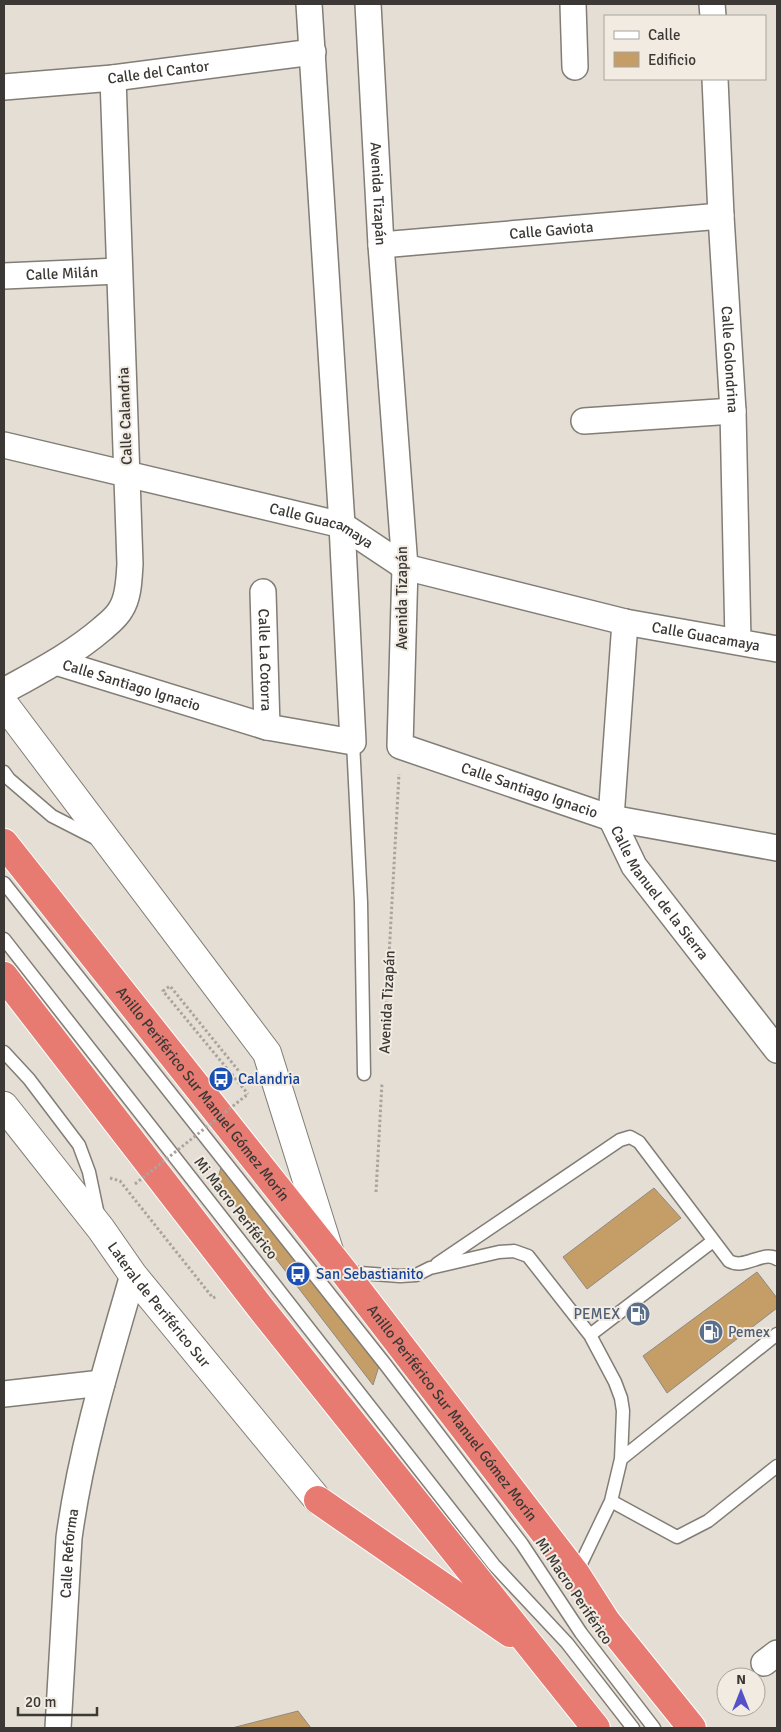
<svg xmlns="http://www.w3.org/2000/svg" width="781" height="1732" font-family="Signika,sans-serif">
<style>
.building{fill:#c59e67;stroke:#8f8981}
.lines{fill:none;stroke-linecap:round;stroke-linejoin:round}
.service-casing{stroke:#827d75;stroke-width:15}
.minor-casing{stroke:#827d75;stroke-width:28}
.tertiary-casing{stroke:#827d75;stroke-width:30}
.trunk-casing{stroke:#fff;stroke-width:30}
.path{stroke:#a9a49d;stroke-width:3;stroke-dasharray:2.5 2.5;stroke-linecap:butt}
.service{stroke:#fff;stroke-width:12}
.minor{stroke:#fff;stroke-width:25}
.tertiary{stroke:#fff;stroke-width:28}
.trunk{stroke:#e77b72;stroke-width:28}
.path-bridge{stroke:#a9a49d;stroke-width:3;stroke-dasharray:2.5 2.5;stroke-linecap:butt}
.labels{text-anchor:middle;stroke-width:4;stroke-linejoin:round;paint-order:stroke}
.street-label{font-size:15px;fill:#3b3835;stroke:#f1ebe2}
.transit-label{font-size:15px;fill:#164399;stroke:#f1ebe2;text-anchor:start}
.service-label{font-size:15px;fill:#4e5e75;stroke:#f1ebe2;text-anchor:end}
</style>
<rect width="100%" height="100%" fill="#e4ded5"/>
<path class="building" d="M222,1164l157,202 -6,19 -156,-203z
M654,1188l27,30 -94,71 -24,-32z
M757,1272l20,26v10l-110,85 -24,-37z
M298,1711l13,17h-79z"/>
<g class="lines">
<defs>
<path id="service" d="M353,742l8,160 3,172
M4,772l5,7 43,37 45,23
M4,883l381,481 137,180 59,89 73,95
M4,939l490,626 73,78 66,85
M4,1052l25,27 50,66 10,27 9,43
M437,1264l183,-124 10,-3 9,5 90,119c16,9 33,-11 48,-2
M346,1272l54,4 16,-1 14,-7 69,-16 15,-1 14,5 62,79 25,47 6,16 2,13 -2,48 -10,42 -35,73
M590,1335l123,-94
M621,1459l156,-125
M611,1501l66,36 31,-16 69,-55"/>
<g id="minor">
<path id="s1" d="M368,4l13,241 24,322 -5,179 211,72 166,30"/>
<path d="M573,4l2,63"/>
<path d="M712,4l1,12"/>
<path id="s2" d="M715,79l6,137 12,195 5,230"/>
<path id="s3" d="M4,87l109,-9 200,-26"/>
<path id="s4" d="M381,245l340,-29"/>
<path id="s5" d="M4,276l115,-5"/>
<path d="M584,421l149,-10"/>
<path id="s6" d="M4,445l338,80 63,42 220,55 152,27"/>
<path id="s7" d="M263,592l4,135"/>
<path id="s8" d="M625,622l-14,196 23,48 143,184"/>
<path id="s9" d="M56,662l211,65 86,15 -11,-217 -33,-521"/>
<path d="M4,691c34,-19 69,-37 98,-62 7,-6 15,-12 19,-20 8,-12 8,-31 9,-45l-17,-486"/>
<path d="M4,1394l98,-11"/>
<path d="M764,1663l13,-10"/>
<path id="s10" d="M58,1728l11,-190c12,-89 39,-177 64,-263"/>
</g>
<g id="tertiary">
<path d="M4,704l263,349 63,201"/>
<path id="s11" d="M4,1106l97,123 32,46 185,225"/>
</g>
<g id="trunk">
<path id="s12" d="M4,843l340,429 232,302 30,47 86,107"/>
<path d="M4,976l256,331 336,421"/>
<path d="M318,1500l192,133"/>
</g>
</defs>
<use href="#service" class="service-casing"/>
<use href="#minor" class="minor-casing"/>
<use href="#tertiary" class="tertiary-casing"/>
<use href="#trunk" class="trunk-casing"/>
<path class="path" d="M385,1029l14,-255
M245,1072l-3,3 -72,-89 -7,5 85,103
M110,1178l10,3 93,117 4,-2
M376,1192l6,-109"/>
<use href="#service" class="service"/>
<use href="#minor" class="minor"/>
<use href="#tertiary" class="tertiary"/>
<use href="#trunk" class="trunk"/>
<path class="path-bridge" d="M135,1184l113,-90"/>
</g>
<defs>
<symbol id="bus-disc" viewBox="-11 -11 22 22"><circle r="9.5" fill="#1a4fb4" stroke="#f1ebe2"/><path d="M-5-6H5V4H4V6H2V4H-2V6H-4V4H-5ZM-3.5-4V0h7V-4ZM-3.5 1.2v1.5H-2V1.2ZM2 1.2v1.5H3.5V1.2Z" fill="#fff"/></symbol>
<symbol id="fuel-disc" viewBox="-11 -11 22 22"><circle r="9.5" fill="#5c6f8a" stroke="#f1ebe2"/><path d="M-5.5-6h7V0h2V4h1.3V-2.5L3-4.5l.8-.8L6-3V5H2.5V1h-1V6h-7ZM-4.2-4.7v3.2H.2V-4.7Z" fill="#fff"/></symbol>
</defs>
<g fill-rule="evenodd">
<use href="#bus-disc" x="207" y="1065" width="28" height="28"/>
<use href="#bus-disc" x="284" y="1260" width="28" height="28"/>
<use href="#fuel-disc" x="624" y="1300" width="28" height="28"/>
<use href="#fuel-disc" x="697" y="1318" width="28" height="28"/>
</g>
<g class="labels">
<g class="street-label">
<text dy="5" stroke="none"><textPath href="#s3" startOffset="155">Calle del Cantor</textPath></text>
<text dy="5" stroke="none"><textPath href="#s1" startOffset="190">Avenida Tizapán</textPath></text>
<text dy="5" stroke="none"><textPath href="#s4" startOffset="171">Calle Gaviota</textPath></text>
<text dy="5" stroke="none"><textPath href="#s5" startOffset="58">Calle Milán</textPath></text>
<text dy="5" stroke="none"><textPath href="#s2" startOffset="281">Calle Golondrina</textPath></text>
<text transform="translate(125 416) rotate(-92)" y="5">Calle Calandria</text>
<text dy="5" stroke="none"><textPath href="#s6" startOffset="328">Calle Guacamaya</textPath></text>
<text transform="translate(402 598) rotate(-90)" y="5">Avenida Tizapán</text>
<text dy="5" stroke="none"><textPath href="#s6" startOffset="732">Calle Guacamaya</textPath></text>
<text dy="5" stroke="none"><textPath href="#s7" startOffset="68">Calle La Cotorra</textPath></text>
<text dy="5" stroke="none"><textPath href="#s9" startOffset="79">Calle Santiago Ignacio</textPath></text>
<text dy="5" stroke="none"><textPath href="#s1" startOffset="880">Calle Santiago Ignacio</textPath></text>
<text dy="5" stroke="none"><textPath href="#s8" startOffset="286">Calle Manuel de la Sierra</textPath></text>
<text transform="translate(387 1002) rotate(-87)" y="5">Avenida Tizapán</text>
<text dy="5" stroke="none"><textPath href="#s12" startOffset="320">Anillo Periférico Sur Manuel Gómez Morín</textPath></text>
<text transform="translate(236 1208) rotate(52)" y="5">Mi Macro Periférico</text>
<text dy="5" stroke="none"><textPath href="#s11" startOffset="252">Lateral de Periférico Sur</textPath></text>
<text dy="5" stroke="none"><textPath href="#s12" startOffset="725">Anillo Periférico Sur Manuel Gómez Morín</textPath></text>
<text dy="5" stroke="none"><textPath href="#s10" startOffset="175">Calle Reforma</textPath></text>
<text transform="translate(574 1591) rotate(56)" y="5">Mi Macro Periférico</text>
</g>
<g class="transit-label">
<text x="238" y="1084">Calandria</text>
<text x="316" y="1279">San Sebastianito</text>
</g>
<g class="service-label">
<text x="620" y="1319">PEMEX</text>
<text x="728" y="1337" text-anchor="start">Pemex</text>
</g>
</g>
<rect width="781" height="1732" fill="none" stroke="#3b3835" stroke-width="10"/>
<rect x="604" y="15" width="162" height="65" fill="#f1ebe2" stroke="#a8a39d"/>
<rect x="614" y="31" width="25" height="8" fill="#ffffff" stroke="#a8a39d"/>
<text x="648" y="40" font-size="15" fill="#3b3835">Calle</text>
<rect x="614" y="52" width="25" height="15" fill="#c59e67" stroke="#a8a39d"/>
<text x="648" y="65" font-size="15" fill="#3b3835">Edificio</text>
<g transform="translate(741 1692)"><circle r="24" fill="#f1ebe2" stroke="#a8a39d"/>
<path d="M0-4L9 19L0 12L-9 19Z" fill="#5552c9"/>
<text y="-8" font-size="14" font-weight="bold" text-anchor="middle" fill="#3b3835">N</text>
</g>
<path d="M18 1707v8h79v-8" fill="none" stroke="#3b3835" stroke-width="2.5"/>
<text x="25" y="1707" font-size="15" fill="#3b3835" stroke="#f1ebe2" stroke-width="4" paint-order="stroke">20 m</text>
</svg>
